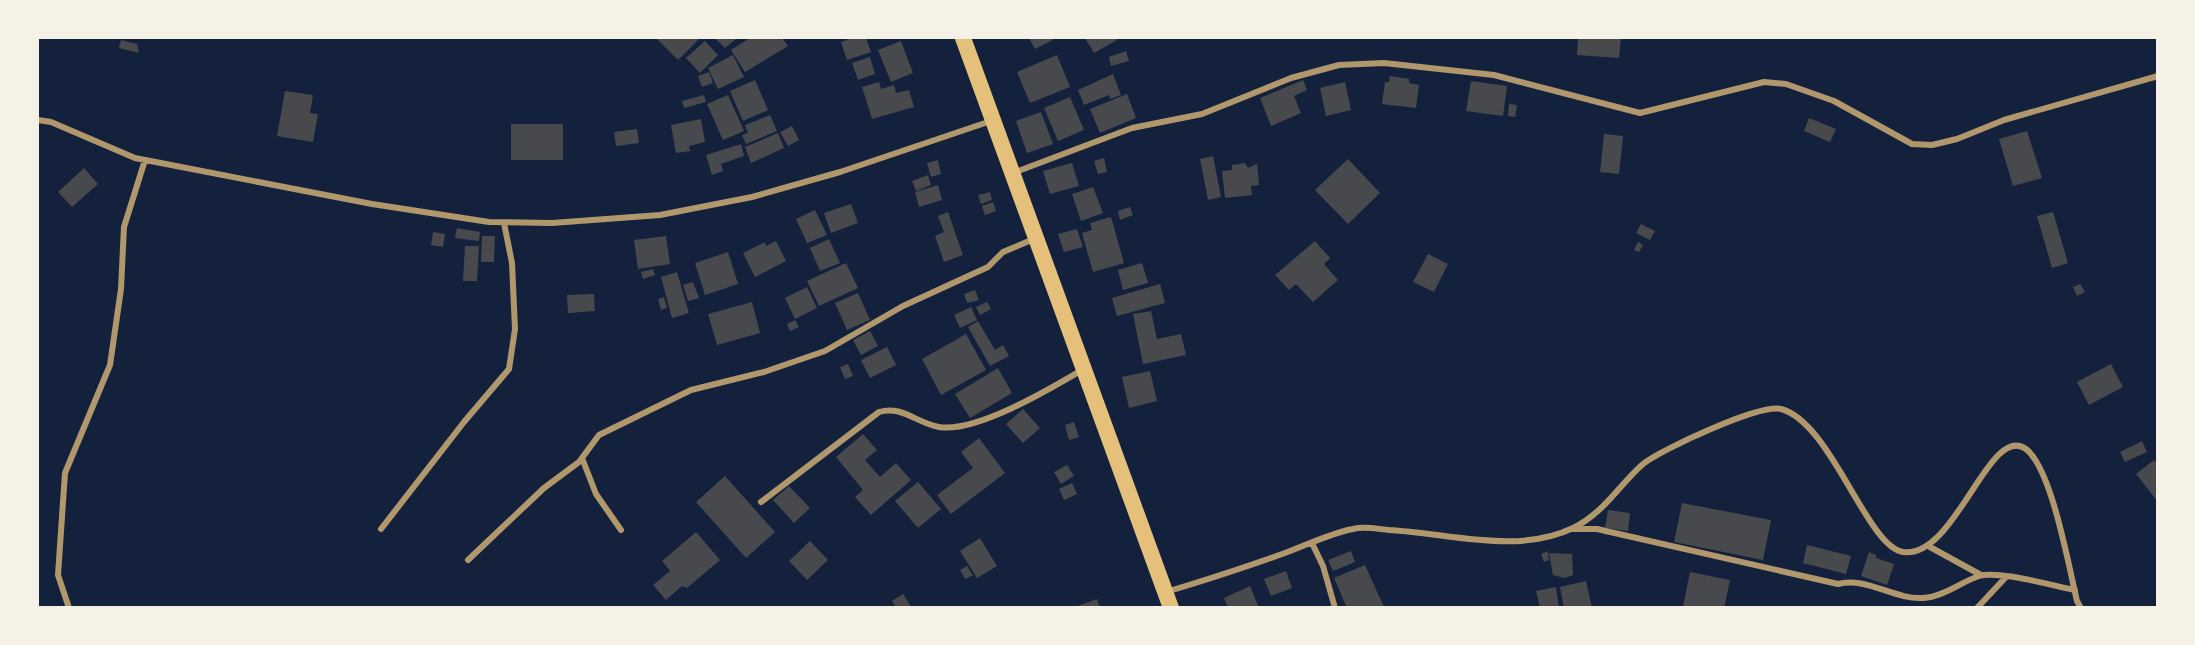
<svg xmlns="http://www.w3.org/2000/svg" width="2195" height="645" font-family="'Varela Round',sans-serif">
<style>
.building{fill:#48494c}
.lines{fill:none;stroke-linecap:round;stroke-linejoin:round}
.minor{stroke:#b1986c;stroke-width:6}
.trunk{stroke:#e5c07b;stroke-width:16}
</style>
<rect width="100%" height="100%" fill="#14213d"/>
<path class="building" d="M656,38h44l-22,22z
M715,38h22l-12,10z
M750,38h32l6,8 -43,26 -14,-22z
M852,38h14l5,14 -24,8 -6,-18z
M1029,38h23l1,2 -18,9z
M1085,38h30l2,2 -23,13z
M1578,38h43l-2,20 -42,-3z
M121,40l16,4 2,9 -20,-5z
M705,41l13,14 -18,18 -14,-15z
M901,41l12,32 -22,9 -13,-32z
M1126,51l3,10 -18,5 -2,-9z
M733,55l11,22 -26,12 -10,-21z
M1057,55l13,32 -40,16 -13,-31z
M870,57l5,17 -17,6 -6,-17z
M709,72l4,11 -11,4 -4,-11z
M1113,74l8,21 -11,4 -1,-4 -25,10 -6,-15z
M1390,76l19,3v4l10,2 -3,23 -34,-4 3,-22h4z
M755,80l13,30 -25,11 -13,-30z
M1303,80l4,10 -13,6 7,17 -30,13 -11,-28z
M1471,81l36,5 -4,30 -37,-5z
M879,82l2,7 13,-4 2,8 13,-3 5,17 -42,12 -10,-32z
M1345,82l6,28 -25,6 -6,-28z
M285,91l28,4 -3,18 8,1 -5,28 -36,-6z
M1127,94l9,24 -36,15 -10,-24z
M704,95l2,7 -22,6 -2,-7z
M728,95l16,36 -21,9 -16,-36z
M1070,97l14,33 -26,11 -14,-33z
M1509,104l8,1 -2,12 -7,-1z
M1041,112l12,32 -26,9 -11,-32z
M770,115l7,16 -31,13 -4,-9 6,-2 -3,-8z
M1809,118l27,11 -6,13 -26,-11z
M701,119l4,23 -16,4 1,5 -14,2 -5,-28z
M511,124h52v36h-52z
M792,126l7,14 -11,6 -8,-14z
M637,129l2,14 -23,3 -2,-14z
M2027,131l15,47 -29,8 -14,-47z
M778,133l6,15 -33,15 -6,-16z
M1604,134l19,2 -4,38 -19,-2z
M741,144l3,12 -23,8 2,7 -11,4 -6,-20z
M1213,156l8,41 -13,3 -8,-41z
M1104,158l3,14 -9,2 -4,-13z
M1348,159l32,34 -32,31 -33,-34z
M938,160l3,14 -10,3 -4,-14z
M1072,163l7,23 -29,8 -7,-23z
M1245,163l3,5 9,-4 2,21 -8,1 1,9 -27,3 -3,-27 10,-1v-5z
M84,168l14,16 -26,23 -14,-15z
M928,175l3,10 -15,6 -4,-10z
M938,185l4,15 -23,7 -4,-15z
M1093,187l10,26 -22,8 -9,-27z
M990,192l2,8 -11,4 -3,-9z
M993,202l3,9 -11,4 -3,-9z
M851,204l7,19 -27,10 -7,-20z
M1130,207l3,8 -13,5 -2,-9z
M815,210l12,25 -20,8 -11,-24z
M948,212l15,43 -19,7 -9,-26 9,-4 -6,-16z
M2053,212l15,51 -16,5 -15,-52z
M1111,217l13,46 -31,9 -11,-39 10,-3 -2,-7z
M1641,224l14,7 -5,9 -14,-7z
M457,228l23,4 -1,9 -24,-3z
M1077,229l6,18 -19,5 -6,-18z
M433,232l12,2 -2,13 -12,-2z
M482,236h13l-1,26h-13z
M666,236l4,28 -32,5 -4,-29z
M829,239l11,24 -20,8 -10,-23z
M776,241l10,20 -31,16 -12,-24 22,-11 1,4z
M1315,241l15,17 -6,6 14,16 -25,22 -17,-18 -7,6 -14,-15z
M1638,242l5,3 -4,7 -5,-2z
M465,246h14l-2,35h-14z
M728,252l10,32 -33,11 -10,-32z
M1428,254l20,10 -14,28 -21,-10z
M846,263l12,25 -39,18 -12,-25z
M1142,263l6,20 -25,7 -5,-20z
M653,269l2,6 -12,4 -2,-7z
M677,272l12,41 -17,5 -11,-41z
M693,282l6,16 -11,3 -5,-16z
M1160,284l5,19 -48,13 -5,-18z
M2080,284l5,8 -8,4 -4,-9z
M807,287l10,21 -22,11 -10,-21z
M975,290l4,10 -12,3 -3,-9z
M858,293l12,27 -23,10 -12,-27z
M594,294l1,17 -27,2 -1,-18z
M664,297l3,11 -6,2 -3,-11z
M752,302l8,31 -43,12 -9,-31z
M987,302l4,7 -11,6 -4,-8z
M971,307l6,13 -17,8 -6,-13z
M1151,311l6,28 24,-5 5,21 -43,9 -10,-50z
M795,320l4,7 -9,4 -3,-7z
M978,321l17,29 8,-5 6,11 -19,10 -22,-39z
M870,331l8,15 -17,9 -8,-15z
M966,334l20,36 -45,25 -19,-36z
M887,347l9,18 -26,13 -9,-18z
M848,364l5,12 -8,3 -5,-12z
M2111,364l12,23 -34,18 -12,-23z
M998,368l14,25 -42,25 -15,-24z
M1150,371l7,30 -28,7 -7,-31z
M1023,409l17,19 -17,15 -17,-19z
M1074,422l5,15 -10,3 -4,-15z
M863,434l14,16 -12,10 15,17 16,-14 15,17 -40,35 -16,-18 8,-7 -27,-33z
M979,438l26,35 -54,41 -14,-19 36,-27 -12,-16z
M2142,441l5,11 -22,10 -5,-10z
M2154,460l4,5v37l-22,-28z
M1067,465l7,11 -13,8 -7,-12z
M725,476l50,56 -29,26 -50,-56z
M918,482l23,27 -23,19 -23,-27z
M1072,483l5,11 -13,6 -5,-11z
M789,486l21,22 -16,15 -21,-23z
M1682,503l89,17 -8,40 -89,-18z
M1608,510l22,3 -2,18 -23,-3z
M696,532l24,28 -33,28 -5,-2 -16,14 -13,-15 17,-14 -8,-10z
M980,538l17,28 -20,12 -17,-27z
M810,541l18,19 -21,20 -18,-19z
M1807,545l44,11 -5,18 -43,-11z
M1351,551l4,11 -22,9 -5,-11z
M1548,551l1,9 -5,2 -3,-8z
M1869,552l7,3v3l18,6 -7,21 -26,-9z
M1549,553l23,1 1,21 -9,3 -11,-3z
M1365,565l19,42 -37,1 -13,-30z
M967,566l6,9 -8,4 -5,-9z
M1286,571l6,17 -21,8 -7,-17z
M1690,572l40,8 -6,28 -41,-1z
M1586,581l6,27h-28l-4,-21z
M1250,586l9,22h-31l-4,-10z
M1556,587l3,21h-19l-4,-17z
M903,594l9,14h-16l-4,-7z
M1097,599l3,9h-25v-1z"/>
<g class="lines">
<path class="minor" d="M38,120l13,2 84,36 237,46 117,18 63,1 108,-8 92,-18 88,-25 151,-51
M1013,173l119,-45 70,-14 89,-36 48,-13 45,-2 110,12 146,38 124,-31 22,2 48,17 78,43 20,1 25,-6 47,-19 154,-44
M582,458l14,36 25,36
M761,502l118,-90c23,-7 37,11 60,15 37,6 111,-38 143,-57
M381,529l83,-107 45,-53 6,-40 -3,-66 -8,-40
M1572,529h25l241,55c27,-8 57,16 85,14 20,-1 38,-16 56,-22 20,-6 74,10 96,14
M1312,543l11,23 12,42
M1930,547l51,28
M468,560l76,-72 35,-26 20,-27 92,-45 73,-18 61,-21 78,-45 85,-39 15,-15 31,-13
M1166,592c40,-12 80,-25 119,-39 22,-8 46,-20 68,-24 11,-3 25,0 36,1 59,3 128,25 184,-2 30,-14 46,-43 70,-64 19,-15 116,-60 138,-55 50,13 86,138 122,143 53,7 86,-130 123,-103 26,20 43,119 51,152l4,7
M69,608l-11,-33 7,-102 45,-108 11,-76 3,-62 21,-67
M1977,608l29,-31"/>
<path class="trunk" d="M963,38l208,570"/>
</g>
<rect width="2195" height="645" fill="none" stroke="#f6f1e7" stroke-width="78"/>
</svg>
